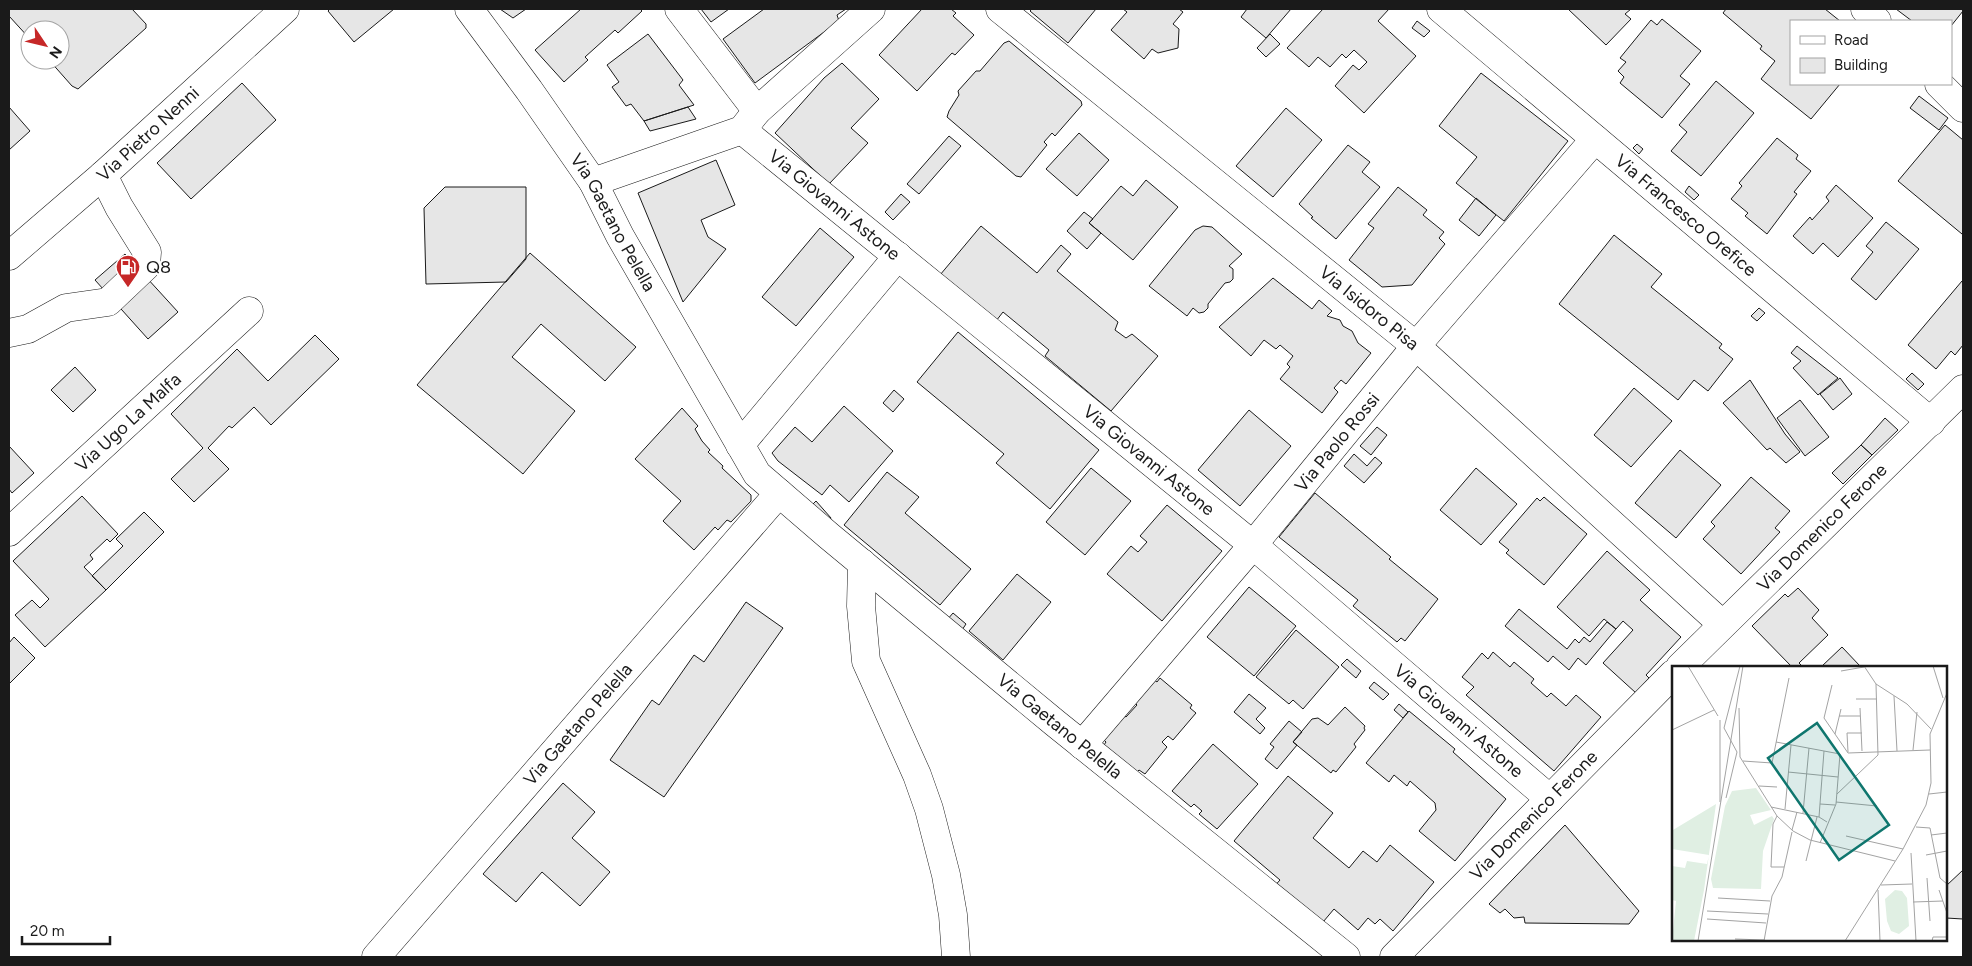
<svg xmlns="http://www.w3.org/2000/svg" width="1972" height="966" font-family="Figtree,sans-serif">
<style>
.building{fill:#e6e6e6;stroke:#1a1a1a}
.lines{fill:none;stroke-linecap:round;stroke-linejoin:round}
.minor-casing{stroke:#1a1a1a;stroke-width:29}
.minor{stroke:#fff;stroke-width:28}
.labels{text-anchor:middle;stroke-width:4;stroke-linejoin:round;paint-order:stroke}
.street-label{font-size:18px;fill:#1a1a1a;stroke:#fff}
.poi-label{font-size:18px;fill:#1a1a1a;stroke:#fff;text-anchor:start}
.inset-road{fill:none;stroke:#a3a3a3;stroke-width:1}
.view{fill:#0f766e;fill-opacity:0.15;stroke:#0f766e;stroke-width:2.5}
.inset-edge{fill:none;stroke:#1a1a1a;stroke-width:2.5}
</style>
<rect width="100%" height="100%" fill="#fff"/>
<path class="building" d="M9,9h123l14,15v4l-68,61 -6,-3 -23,-26h11v-30h-30v9l-21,-23z
M330,9h64l-40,33 -26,-31z
M500,9h26l-13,9z
M581,9h59l2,2 -24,22 -3,-3 -30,27 3,3 -24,22 -29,-32z
M701,9h28l-18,13z
M764,9h82l-9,6 2,6 -84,62 -32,-44z
M922,9h29l5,4 -3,3 21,19 -19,20 -3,-2 -35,38 -38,-36z
M1032,9h64l-28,34 -38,-32z
M1123,9h56l4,3 -10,12 6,5 -1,19 -20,5 -6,-4 -8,10 -33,-29 16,-18z
M1247,9h44l-25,29 -25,-21z
M1323,9h66l-11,12 38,35 -52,57 -29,-27 18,-21 6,5 8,-8 -13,-12 -8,8 -4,-4 -12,13 -12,-10 -9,10 -22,-19z
M1568,9h63l-6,5 6,5 -25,26z
M1726,9h99l15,12h-49v63h49l-29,35 -50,-40 14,-18 -15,-12 2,-3 -39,-33z
M1896,9h67v2l-12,15v-5h-39z
M1662,19l39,32 -21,25 10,8 -28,34 -42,-35 4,-6 -6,-6 8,-9 -6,-4 31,-38 6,5z
M1417,21l13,10 -6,6 -12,-9z
M648,34l35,46 -4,5 15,20 -50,16 -13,-17 -5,2 -14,-19 7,-5 -12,-17z
M1270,34l10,10 -14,13 -9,-9z
M1009,41l72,60 1,4 -27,31 -3,-3 -8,9 3,3 -26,32 -5,-1 -69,-59 2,-6 10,-16 -1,-4 18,-20h4l24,-28z
M842,63l37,36 -28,29 17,15 -39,41 -54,-51 49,-55z
M1481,73l87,68 -64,80 -48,-38 21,-26 -38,-31z
M1716,81l38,32 -53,63 -30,-25 16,-19 -8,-7z
M242,83l34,37 -85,79 -34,-36z
M1919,96l29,22 -9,12 -29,-22z
M9,107l21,24 -21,19z
M688,107l8,12 -46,12 -6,-10z
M1286,108l36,32 -49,57 -37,-31z
M1945,125l18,15v92l-1,2 -64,-53z
M1079,133l30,27 -32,36 -31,-27z
M949,136l12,10 -42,48 -12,-10z
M1777,138l21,17 -2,4 15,12 -17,21 3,2 -30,40 -22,-18 3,-3 -17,-14 11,-13 -3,-3z
M1637,144l6,5 -4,5 -6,-6z
M1348,145l22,17 -8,10 18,15 -44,52 -25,-21 2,-1 -14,-13z
M716,160l19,45 -34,15 7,17 18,12 -43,53 -45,-109z
M1146,180l32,27 -45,53 -44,-37 32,-37 12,10z
M1836,185l37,33 -35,39 -15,-14 -10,11 -20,-18 17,-19 2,3 17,-19 -3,-4z
M1689,186l10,9 -5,5 -9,-8z
M445,187h81v72l-20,23 -80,2 -2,-76z
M1398,187l29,23 -4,5 21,17 -5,6 6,6 -33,41 -30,2 -33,-27 25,-32 -6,-4z
M901,194l9,8 -17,18 -8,-8z
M1476,198l20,17 -17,21 -20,-16z
M1084,212l9,7 -4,4 12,10 -14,16 -20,-18z
M1886,222l33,27 -43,51 -25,-21 22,-27 -7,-6z
M981,226l56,47 24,-28 10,9 -14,17 61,51 -3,8 11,8 6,-4 26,22 -47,55 -66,-55 4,-6 -46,-38 -7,9 -56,-46z
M1203,226l9,1 30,27 -13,12 4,3v10l-3,3 -5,1 -17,21v4l-4,4 -5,1 -6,-5 -6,8 -38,-30 46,-56z
M820,228l34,29 -58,69 -34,-29z
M1614,235l48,39 -11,13 71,57 -3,4 14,11 -25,32 -14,-11 -16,20 -119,-96z
M530,253l106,94 -31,34 -64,-57 -29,33 63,54 -52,63 -106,-89z
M125,254l53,58 -30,27 -53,-59z
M1273,278l39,31 7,-9 13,11 -5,5 13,4 3,6 9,5 6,12 13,10 -25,31 -5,-4 -7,8 4,4 -16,21 -42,-34 10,-12 -3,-3 6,-8 -13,-11 -4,4 -12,-9 -13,16 -32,-29z
M1962,281l1,2v62l-8,10 -4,-4 -15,18 -28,-24z
M1759,308l6,5 -8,8 -6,-5z
M958,332l141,118 -49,59 -54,-46 8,-9 -87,-72z
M315,335l24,24 -68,66 -17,-18 -22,21 -3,-2 -21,22 21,21 -35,33 -23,-23 32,-31 -32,-34 66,-65 31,32z
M1797,346l41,32 -20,17 -25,-27 8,-7 -10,-8z
M75,367l21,23 -23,22 -22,-22z
M1912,373l12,11 -6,6 -12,-11z
M1840,378l12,16 -19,16 -13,-16z
M1750,380l35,54 15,18 -14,11 -16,-15 -3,2 -44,-47z
M1634,388l38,33 -41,46 -37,-32z
M894,390l10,9 -11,13 -10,-9z
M1800,400l29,37 -24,19 -28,-38z
M844,406l49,45 -44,51 -19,-17 -8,10 -44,-34 -6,-8 23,-26 17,15z
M682,408l16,18 -3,3 7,12 8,9 -2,2 15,14 -1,2 29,27v6l-20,21 -4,-2 -9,10 -3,-3 -21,23 -31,-29 18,-20 -46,-42z
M1249,410l42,36 -51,60 -42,-36z
M1885,418l13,12 -26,25 -11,-10z
M1377,427l10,8 -16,20 -11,-9z
M1861,445l11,10 -29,29 -11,-11z
M9,446l25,27 -22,20 -3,-4z
M1680,450l41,35 -45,53 -41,-35z
M1354,454l13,12 8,-9 7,6 -18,20 -20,-17z
M1091,468l40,33 -46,54 -39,-33z
M1476,468l41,36 -36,41 -41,-35z
M887,472l32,25 -14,16 66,56 -31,36 -96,-80z
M1751,477l39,34 -15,17 5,4 -39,42 -38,-35 12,-13 -4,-4z
M1315,493l76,64 -2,2 49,40 -33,42 -4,-3 -4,4 -44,-36 5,-6 -79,-63z
M82,496l36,38 -8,8 -3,-3 -17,16 3,4 -9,8 22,23 -61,57 -30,-32 17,-15 8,8 9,-9 -36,-38z
M1544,497l43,37 -43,51 -38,-32 3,-3 -10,-8 38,-44 3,3z
M816,501l15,17 -3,5 -16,-18z
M1167,505l55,46 -60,70 -55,-47 24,-28 7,6 9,-10 -7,-6z
M144,512l20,20 -58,58 -14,-14 31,-30 -7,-7z
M1607,551l43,39 -10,10 41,37 -35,38 3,3 -13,15 -33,-30 30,-33 -10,-9 -7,8 -12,-10 -15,17 -32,-29z
M1017,574l34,28 -48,58 -34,-29z
M1249,587l47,39 -42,50 -47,-39z
M1798,588l21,22 -7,8 16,17 -29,28 4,4h-11l-40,-41 33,-32 3,3z
M746,602l37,26 -119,169 -54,-37 42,-60 7,5 35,-50 10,7z
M1519,609l48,40 8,-10 4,4 5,-6 6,5 17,-20 9,7 -30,36 -8,-7 -9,12 -16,-14 -5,6 -43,-36z
M953,613l13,11 -4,6 -15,-10z
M1296,630l43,37 -36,42 -10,-9 -4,4 -33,-27z
M14,637l21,21 -26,26v-41z
M1842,647l18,19 -1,1h-38z
M1493,652l17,15 4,-5 20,17 -3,4 16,14 4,-4 15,13 10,-11 25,22 -47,54 -88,-76 8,-8 -12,-10 20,-24 6,6z
M1347,659l14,12 -5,7 -15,-13z
M1152,678l5,4 3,-4 32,27 -2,3 6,5 -23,27 -5,-4 -6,6 5,5 -22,27 -6,-4 -2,2 -33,-27 2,-3 -4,-4 20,-24 4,3 11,-12 -4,-4z
M1374,682l15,12 -6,6 -14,-12z
M1249,694l17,14 -10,11 9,9 -5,6 -26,-22z
M1399,704l9,8 -5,6 -9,-8z
M1345,707l20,19 -1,2 1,2 -11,14 2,3 -20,25 -3,-2 -2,3 -38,-31 19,-23 6,-1 10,7z
M1409,711l46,38 -2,3 53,47 -51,62 -36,-30 17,-21 -1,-7 -25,-22 -3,5 -13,-11 -5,7 -23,-19z
M1289,721l13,11 -9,10 4,3 -20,24 -12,-10 9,-12 -4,-3z
M1213,744l45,40 -41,45 -18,-15 3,-3 -8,-7 -3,3 -19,-16z
M1288,776l45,37 -20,25 36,30 14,-17 14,11 13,-17 44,37 -41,49 -13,-12 -5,5 -7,-6 -10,12 -24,-21 -16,19 -46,-39 8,-9 -46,-39z
M563,783l32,29 -23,26 38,34 -30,34 -38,-34 -26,30 -33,-28z
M1565,825l74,86 -10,13 -104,-1 -1,-6 -10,1 -9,-9 -5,4 -11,-9z
M1963,870v49l-17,-1v-32z"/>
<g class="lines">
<defs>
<g id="minor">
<path id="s1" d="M469,9l60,81 64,92 27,54 137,238 72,62 226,187 291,234"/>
<path d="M679,9l78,102"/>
<path id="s2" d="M1000,9l416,337 306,278"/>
<path id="s3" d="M1441,9l490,413"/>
<path d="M1865,9l12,12"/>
<path d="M1939,84l24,24"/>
<path id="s4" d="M742,130l511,415 297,254"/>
<path d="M593,182l149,-52 15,-19 114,-102"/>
<path id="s5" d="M9,256l94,-81 182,-166"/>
<path d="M9,333l19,-4 38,-21 42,-6 38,-36 1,-14 -28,-45 -16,-32"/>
<path d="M740,445l158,-189"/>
<path id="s6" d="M9,532l240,-221"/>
<path d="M862,563l-1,43 5,55 51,114 12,34 17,66 7,40 3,42"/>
<path id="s7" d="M1680,667l283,-278"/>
<path id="s8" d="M1082,745l171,-200 163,-199 179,-207"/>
<path id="s9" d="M376,957l403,-464"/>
<path id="s10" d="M1394,957l279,-283"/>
</g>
</defs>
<use href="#minor" class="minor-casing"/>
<use href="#minor" class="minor"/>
</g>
<defs>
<symbol id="fuel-pin" viewBox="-11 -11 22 30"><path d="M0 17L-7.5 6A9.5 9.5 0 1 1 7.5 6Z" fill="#c62828" stroke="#fff"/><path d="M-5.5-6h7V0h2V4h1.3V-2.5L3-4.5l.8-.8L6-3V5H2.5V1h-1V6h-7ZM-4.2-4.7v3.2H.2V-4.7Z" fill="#fff"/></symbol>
</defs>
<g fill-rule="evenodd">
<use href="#fuel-pin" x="114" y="253" width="28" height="38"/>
</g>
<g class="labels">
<g class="street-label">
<text dy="6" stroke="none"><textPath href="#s5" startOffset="185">Via Pietro Nenni</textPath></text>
<text dy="6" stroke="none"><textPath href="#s4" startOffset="119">Via Giovanni Astone</textPath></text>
<text dy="6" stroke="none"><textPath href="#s3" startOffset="320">Via Francesco Orefice</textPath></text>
<text dy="6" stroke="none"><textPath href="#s1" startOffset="258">Via Gaetano Pelella</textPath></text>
<text dy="6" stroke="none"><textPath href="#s2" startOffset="475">Via Isidoro Pisa</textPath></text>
<text dy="6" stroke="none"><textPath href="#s6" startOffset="162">Via Ugo La Malfa</textPath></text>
<text dy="6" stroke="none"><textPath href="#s8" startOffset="396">Via Paolo Rossi</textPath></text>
<text dy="6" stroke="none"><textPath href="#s4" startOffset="524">Via Giovanni Astone</textPath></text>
<text dy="6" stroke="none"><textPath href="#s7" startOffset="199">Via Domenico Ferone</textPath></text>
<text dy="6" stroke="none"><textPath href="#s4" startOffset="929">Via Giovanni Astone</textPath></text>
<text dy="6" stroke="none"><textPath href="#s9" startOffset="308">Via Gaetano Pelella</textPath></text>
<text dy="6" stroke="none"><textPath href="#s1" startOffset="942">Via Gaetano Pelella</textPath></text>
<text dy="6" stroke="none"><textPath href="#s10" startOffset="199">Via Domenico Ferone</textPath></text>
</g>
<g class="poi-label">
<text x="146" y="273">Q8</text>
</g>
</g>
<g transform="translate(1672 666)">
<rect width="275" height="275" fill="#fff"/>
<path d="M84,122l15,22 -21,5 4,10 18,-9 2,3 -11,32 -2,38 -48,-1 -2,-9 14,-73 7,-15zM44,138l-12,86 -10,51h-22l4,-40 -4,-1v-34l13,2 2,-7 20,3 2,-9 -37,-6 1,-19zM223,224l7,1 5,7 2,28 -10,8 -8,-3 -4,-10 -2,-22z" fill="#e0efe3"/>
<path class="inset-road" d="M16,0l30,50M192,0l12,18 31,20 24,25M261,0l10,32M169,5l23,-4M160,19l-8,33 24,35 82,-3M222,30l3,55M184,33h21M67,42l1,49M188,42l2,43M167,50h21M52,62l13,24M52,62l16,-62M0,64l42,-20M163,68l6,-25M104,76l64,12 -4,50 -16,39M241,84l4,-38M176,86l-1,-19h15M68,91l37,59 16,15 17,9 85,21M71,95l29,2 17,-85M116,106l50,5M87,120l18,1M165,128l41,-39 -2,-71M257,128l18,-2M54,132l11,-46M48,136v-82M164,136l41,4M148,138l15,1M99,141l48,10 8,5M113,143l6,-64M131,147l6,-65M105,150l-4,8 -2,43h13M147,151l5,-66M244,161l14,1 10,50 7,6M120,164l5,-18M259,169l16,-2M174,170l57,13M239,187l5,88M254,189l21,-4M134,195l11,-44M255,212l3,43M209,219l31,-1M206,224l2,51M267,224l8,23M46,232l52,3M241,236l30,-1M35,245l61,3M35,253l59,4M63,273l29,1M26,275l45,-275M92,275l8,-45 10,-19 10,-45M173,275l58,-92 23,-44 5,-22 -1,-49 17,-41M260,275l1,-4h14"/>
<path class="view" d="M145,57l72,102 -50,35 -71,-102z"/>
<rect width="275" height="275" class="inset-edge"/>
</g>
<rect width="1972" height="966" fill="none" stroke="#1a1a1a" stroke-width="20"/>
<rect x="1790" y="20" width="162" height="65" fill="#ffffff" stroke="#a3a3a3"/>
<rect x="1800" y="36" width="25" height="8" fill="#ffffff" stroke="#a3a3a3"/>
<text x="1834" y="45" font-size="15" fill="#1a1a1a">Road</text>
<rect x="1800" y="58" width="25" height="15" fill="#e6e6e6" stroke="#a3a3a3"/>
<text x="1834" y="70" font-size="15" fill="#1a1a1a">Building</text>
<g transform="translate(45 45) rotate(125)"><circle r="24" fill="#ffffff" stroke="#a3a3a3"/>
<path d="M0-4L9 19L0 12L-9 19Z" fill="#c62828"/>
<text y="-8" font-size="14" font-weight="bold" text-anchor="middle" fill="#1a1a1a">N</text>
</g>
<path d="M22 936v8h88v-8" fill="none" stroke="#1a1a1a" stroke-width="2.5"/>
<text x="30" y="936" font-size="15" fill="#1a1a1a" stroke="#ffffff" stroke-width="4" paint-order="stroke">20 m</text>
</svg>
